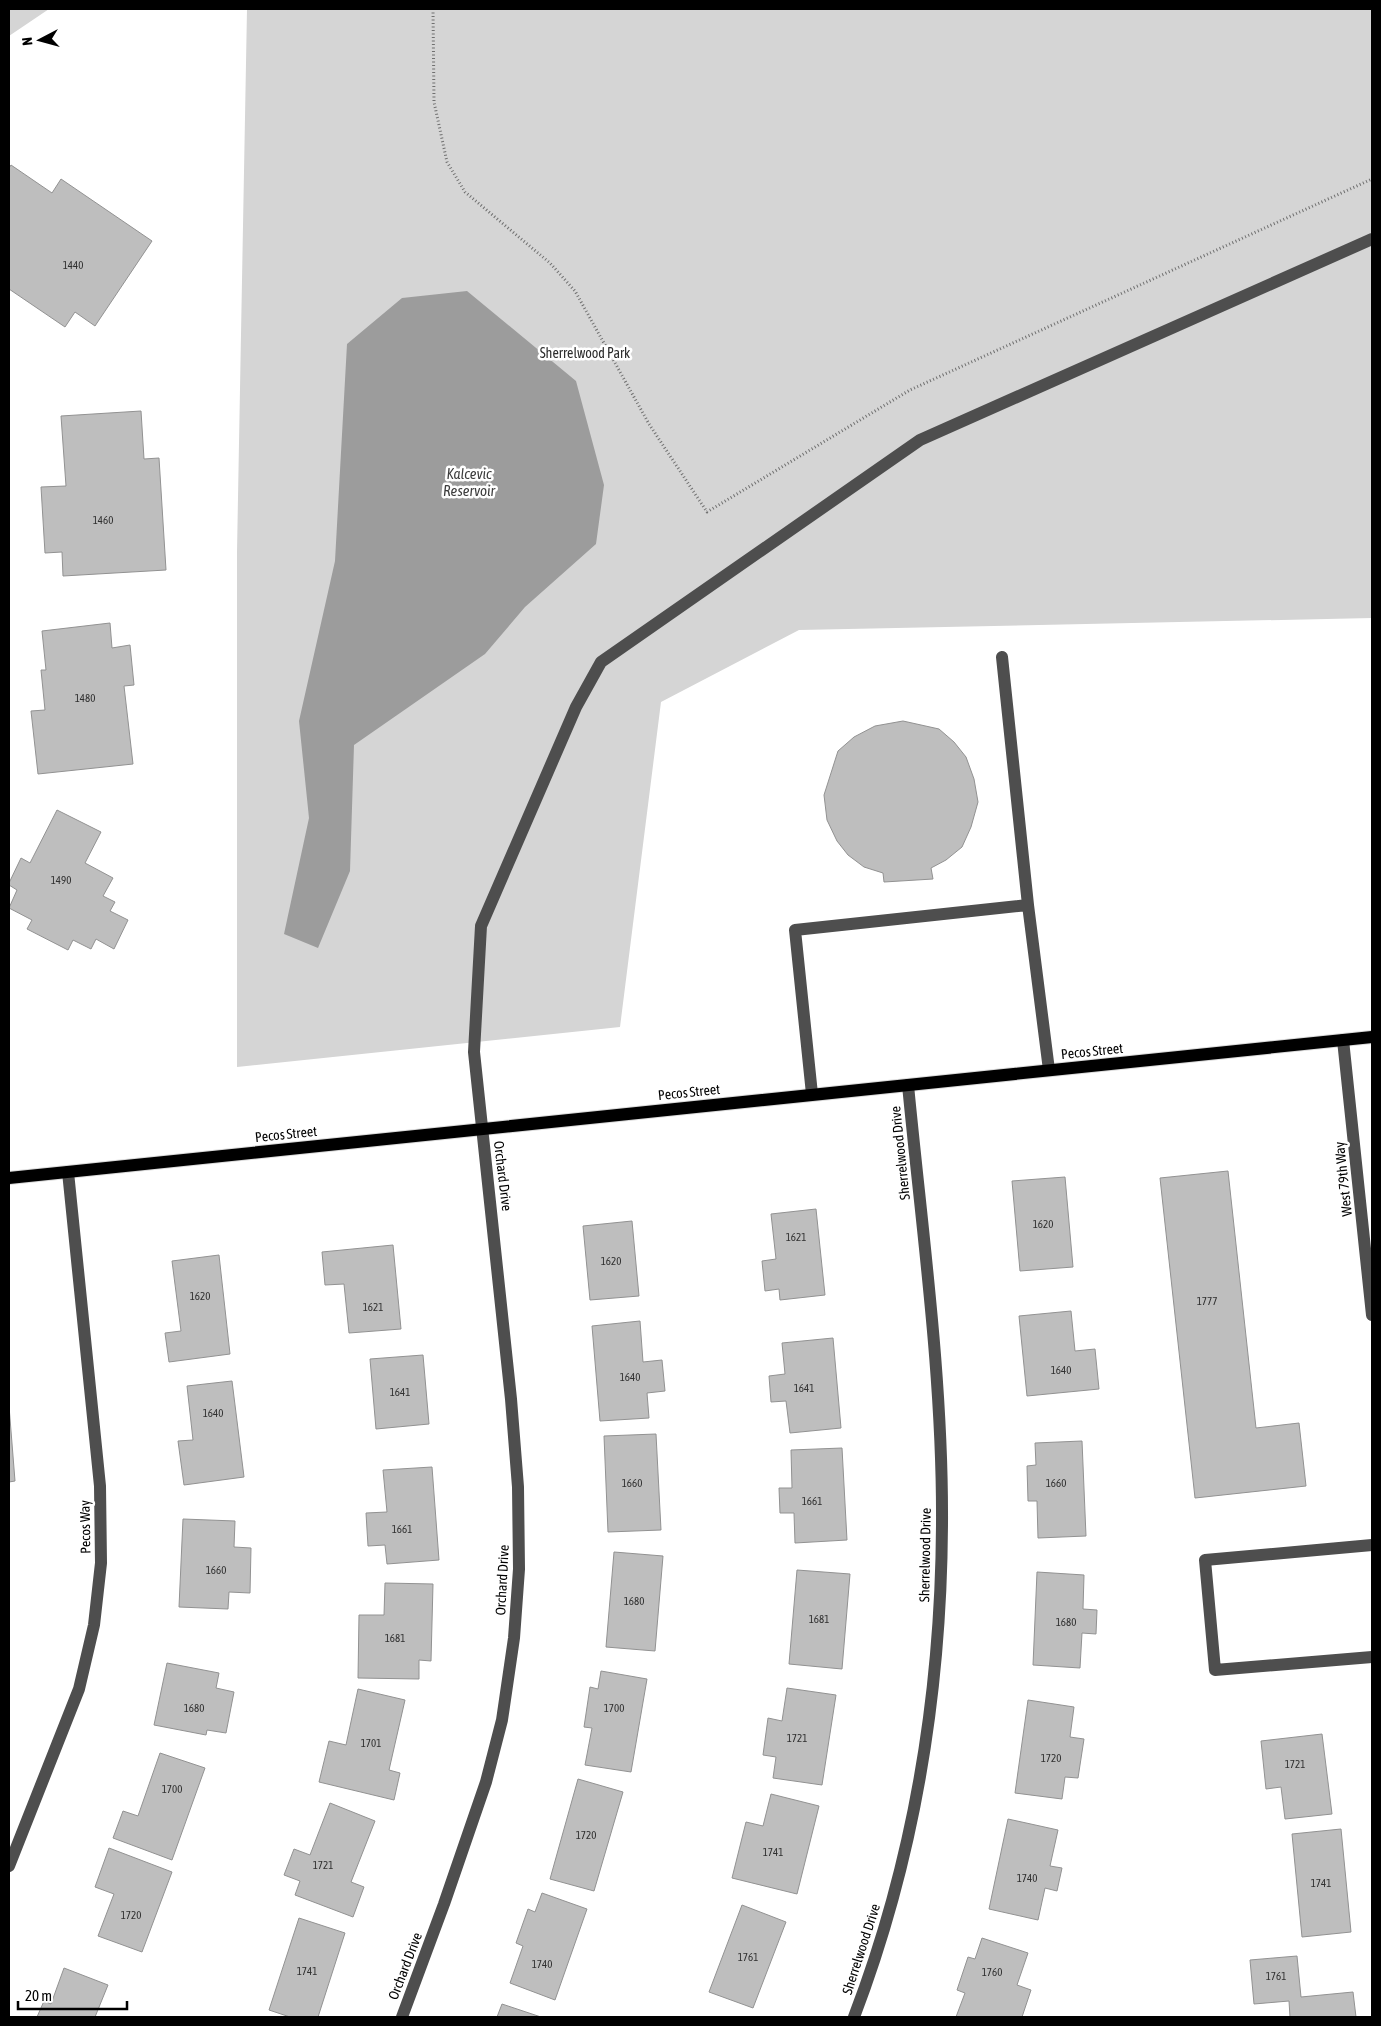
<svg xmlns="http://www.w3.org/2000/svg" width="1381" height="2026" font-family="'Asap Condensed',sans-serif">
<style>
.green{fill:#d5d5d5}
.water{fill:#9c9c9c}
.building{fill:#bebebe;stroke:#929292}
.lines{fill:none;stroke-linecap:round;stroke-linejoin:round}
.major-casing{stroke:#dbdbdb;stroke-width:14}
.path{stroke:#707070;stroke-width:3;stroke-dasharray:1 2.5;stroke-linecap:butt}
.minor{stroke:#4e4e4e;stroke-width:12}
.major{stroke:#000;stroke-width:12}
.labels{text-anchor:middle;stroke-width:5;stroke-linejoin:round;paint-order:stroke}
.number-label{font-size:11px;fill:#303030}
.park-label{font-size:14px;fill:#2c2c2c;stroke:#fff}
.street-label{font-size:14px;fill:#000;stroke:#fff}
.water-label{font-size:15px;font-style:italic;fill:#3d3d3d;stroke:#fff}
</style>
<rect width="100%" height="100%" fill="#fff"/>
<path class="green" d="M9,9h40l-40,27z
M247,9h1125v609l-573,12 -138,72 -41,325 -383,40v-515z"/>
<path class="water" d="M467,291l109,90 28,104 -8,59 -71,63 -40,47 -131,91 -4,126 -32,77 -34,-14 25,-116 -10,-97 36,-160 12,-217 55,-46z"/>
<path class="building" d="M11,165l41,28 9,-14 91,62 -57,85 -20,-14 -10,15 -56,-38v-121z
M141,411l3,48 15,-1 7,112 -103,6 -1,-24 -17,1 -4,-66 25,-1 -5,-70z
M110,623l2,25 18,-3 4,40 -10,1 9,78 -95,10 -7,-63 14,-1 -4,-40h5l-4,-39z
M903,721l36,8 15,13 12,15 8,22 4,23 -7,25 -9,20 -16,13 -15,8 2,11 -49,3 -1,-9 -19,-6 -16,-12 -11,-14 -10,-21 -3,-25 14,-44 16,-14 21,-11z
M57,810l44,22 -16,31 28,15 -10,18 12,6 -5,9 18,9 -14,29 -18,-10 -5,10 -18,-9 -5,10 -41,-21 5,-9 -23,-12 8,-18 -8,-5v-2l12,-25 9,5z
M1228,1171l28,257 43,-5 7,63 -111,12 -35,-320z
M1065,1177l8,90 -53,4 -8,-90z
M816,1209l9,86 -45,5 -1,-11 -14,2 -3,-30 14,-2 -5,-45z
M632,1221l7,75 -49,4 -7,-74z
M393,1245l8,84 -52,4 -5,-49 -19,1 -3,-33z
M219,1255l11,99 -61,8 -4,-29 16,-2 -9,-70z
M1071,1311l4,40 20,-2 4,40 -72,7 -8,-80z
M640,1321l3,41 19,-2 3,31 -18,2 2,25 -49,3 -8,-95z
M833,1338l8,90 -51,5 -4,-32 -15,1 -2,-26 16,-2 -3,-31z
M423,1355l6,69 -53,5 -6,-70z
M232,1381l12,96 -60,8 -6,-44 15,-1 -6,-54z
M9,1406l6,75 -6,1z
M656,1434l5,96 -53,2 -4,-96z
M1082,1441l4,95 -48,2 -1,-37h-9l-1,-35 9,-1 -1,-22z
M842,1448l5,92 -52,3 -1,-30h-14l-1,-25h13l-1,-38z
M432,1467l7,93 -52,4 -2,-19 -17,1 -2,-33 21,-1 -4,-42z
M183,1519l52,2 -1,26 17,1 -1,45 -21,-1 -1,17 -49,-2z
M614,1552l49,4 -8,95 -49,-4z
M797,1570l53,4 -8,95 -53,-5z
M1037,1572l47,3 -1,34 14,1 -1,24 -14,-1 -2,35 -47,-3z
M385,1583l48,1 -2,77 -12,-1v19l-61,-1 1,-63h25z
M167,1663l52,10 -3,15 18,4 -8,41 -19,-3 -1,5 -52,-10z
M601,1671l46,8 -16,93 -46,-7 7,-37 -8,-1 6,-40 8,2z
M787,1688l49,7 -14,90 -49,-7 3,-21 -13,-2 5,-37 14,3z
M358,1689l47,11 -16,70 11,3 -6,27 -75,-18 10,-41 17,4z
M1028,1700l46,7 -4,30 14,2 -6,39 -13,-1 -3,22 -47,-6z
M1322,1734l10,80 -47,5 -4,-32 -15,2 -5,-48z
M160,1753l45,15 -33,92 -59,-22 10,-27 15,5z
M578,1779l45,13 -29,99 -44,-12z
M771,1794l48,12 -22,88 -65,-16 14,-56 17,4z
M330,1803l45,18 -24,61 13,5 -11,30 -58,-22 5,-14 -16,-6 10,-26 16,6z
M1008,1819l50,11 -8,36 12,2 -5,23 -12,-3 -7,32 -49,-11z
M1341,1829l10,103 -49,5 -10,-103z
M109,1848l63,24 -30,80 -44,-16 16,-42 -19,-7z
M542,1893l45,16 -32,91 -45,-17 13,-37 -7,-3 12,-34 7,3z
M742,1905l44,17 -33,86 -44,-16z
M299,1918l46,15 -27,84h-28l-21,-7z
M982,1938l46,15 -11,32 14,5 -9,27h-66l9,-24 -8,-3 11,-33 7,2z
M1297,1956l4,41 52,-5 3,25h-66l-1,-16 -35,3 -4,-44z
M64,1968l44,17 -13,32h-58l7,-16 7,3z
M502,2004l39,13h-44z"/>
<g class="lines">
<defs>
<path id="major" d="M9,1178l1363,-141"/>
</defs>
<use href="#major" class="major-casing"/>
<path class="path" d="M433,9l1,93 13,60 18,30 85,71 25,28 74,133 58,88 203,-122 462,-211"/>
<path class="minor" d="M1002,657l26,248
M1343,1040l29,275
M812,1094l-17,-164 233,-25 21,165
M1372,1545l-167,15 10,110 157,-13
M9,1866l70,-177 15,-64 7,-62 -1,-77 -32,-314
M402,2017l42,-113 42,-122 16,-62 12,-82 5,-69 -1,-82 -7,-88 -37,-347 7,-126 95,-219 25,-45 319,-222 452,-201
M854,2017c60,-157 87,-325 88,-492 1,-147 -20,-294 -34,-440"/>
<use href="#major" class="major"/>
</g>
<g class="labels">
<g class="number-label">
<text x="73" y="269">1440</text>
<text x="103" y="524">1460</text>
<text x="85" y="702">1480</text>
<text x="61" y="884">1490</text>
<text x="1043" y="1228">1620</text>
<text x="796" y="1241">1621</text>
<text x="611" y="1265">1620</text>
<text x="200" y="1300">1620</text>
<text x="1207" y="1305">1777</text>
<text x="373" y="1311">1621</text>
<text x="1061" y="1374">1640</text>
<text x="630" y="1381">1640</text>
<text x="804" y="1392">1641</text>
<text x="400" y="1396">1641</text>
<text x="213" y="1417">1640</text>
<text x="632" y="1487">1660</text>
<text x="1056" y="1487">1660</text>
<text x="812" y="1505">1661</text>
<text x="402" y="1533">1661</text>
<text x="216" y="1574">1660</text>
<text x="634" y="1605">1680</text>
<text x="819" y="1623">1681</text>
<text x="1066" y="1626">1680</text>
<text x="395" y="1642">1681</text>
<text x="194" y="1712">1680</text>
<text x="614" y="1712">1700</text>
<text x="797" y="1742">1721</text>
<text x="371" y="1747">1701</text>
<text x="1051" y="1762">1720</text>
<text x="1295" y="1768">1721</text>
<text x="172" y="1793">1700</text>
<text x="586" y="1839">1720</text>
<text x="773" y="1856">1741</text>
<text x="323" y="1869">1721</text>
<text x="1027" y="1882">1740</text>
<text x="1321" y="1887">1741</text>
<text x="131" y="1919">1720</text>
<text x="748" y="1961">1761</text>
<text x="542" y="1968">1740</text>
<text x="307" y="1975">1741</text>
<text x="992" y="1976">1760</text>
<text x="1276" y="1980">1761</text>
</g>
<g class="park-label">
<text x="585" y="358">Sherrelwood Park</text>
</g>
<g class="street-label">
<text transform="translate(1092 1051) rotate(-6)" y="5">Pecos Street</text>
<text transform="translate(689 1092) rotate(-6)" y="5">Pecos Street</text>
<text transform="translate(286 1134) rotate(-6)" y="5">Pecos Street</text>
<text transform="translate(900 1153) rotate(-96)" y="5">Sherrelwood Drive</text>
<text transform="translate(503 1176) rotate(83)" y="5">Orchard Drive</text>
<text transform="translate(1343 1179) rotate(-96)" y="5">West 79th Way</text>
<text transform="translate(85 1527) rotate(-91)" y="5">Pecos Way</text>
<text transform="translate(925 1555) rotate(-89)" y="5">Sherrelwood Drive</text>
<text transform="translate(502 1580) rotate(-87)" y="5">Orchard Drive</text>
<text transform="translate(861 1949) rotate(-72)" y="5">Sherrelwood Drive</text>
<text transform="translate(405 1966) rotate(-69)" y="5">Orchard Drive</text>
</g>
<g class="water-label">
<text x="469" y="479">Kalcevic<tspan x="469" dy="17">Reservoir</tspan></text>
</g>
</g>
<rect width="1381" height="2026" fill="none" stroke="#000000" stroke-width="20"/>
<g transform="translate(40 40) rotate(264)" stroke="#ffffff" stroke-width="4" paint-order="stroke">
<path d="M0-4L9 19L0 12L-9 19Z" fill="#000000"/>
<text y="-8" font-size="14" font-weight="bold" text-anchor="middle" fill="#000000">N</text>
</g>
<path d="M18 2001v8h109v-8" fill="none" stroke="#000000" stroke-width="2.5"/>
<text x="25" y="2001" font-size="15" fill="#000000" stroke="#ffffff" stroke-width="4" paint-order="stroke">20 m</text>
</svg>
